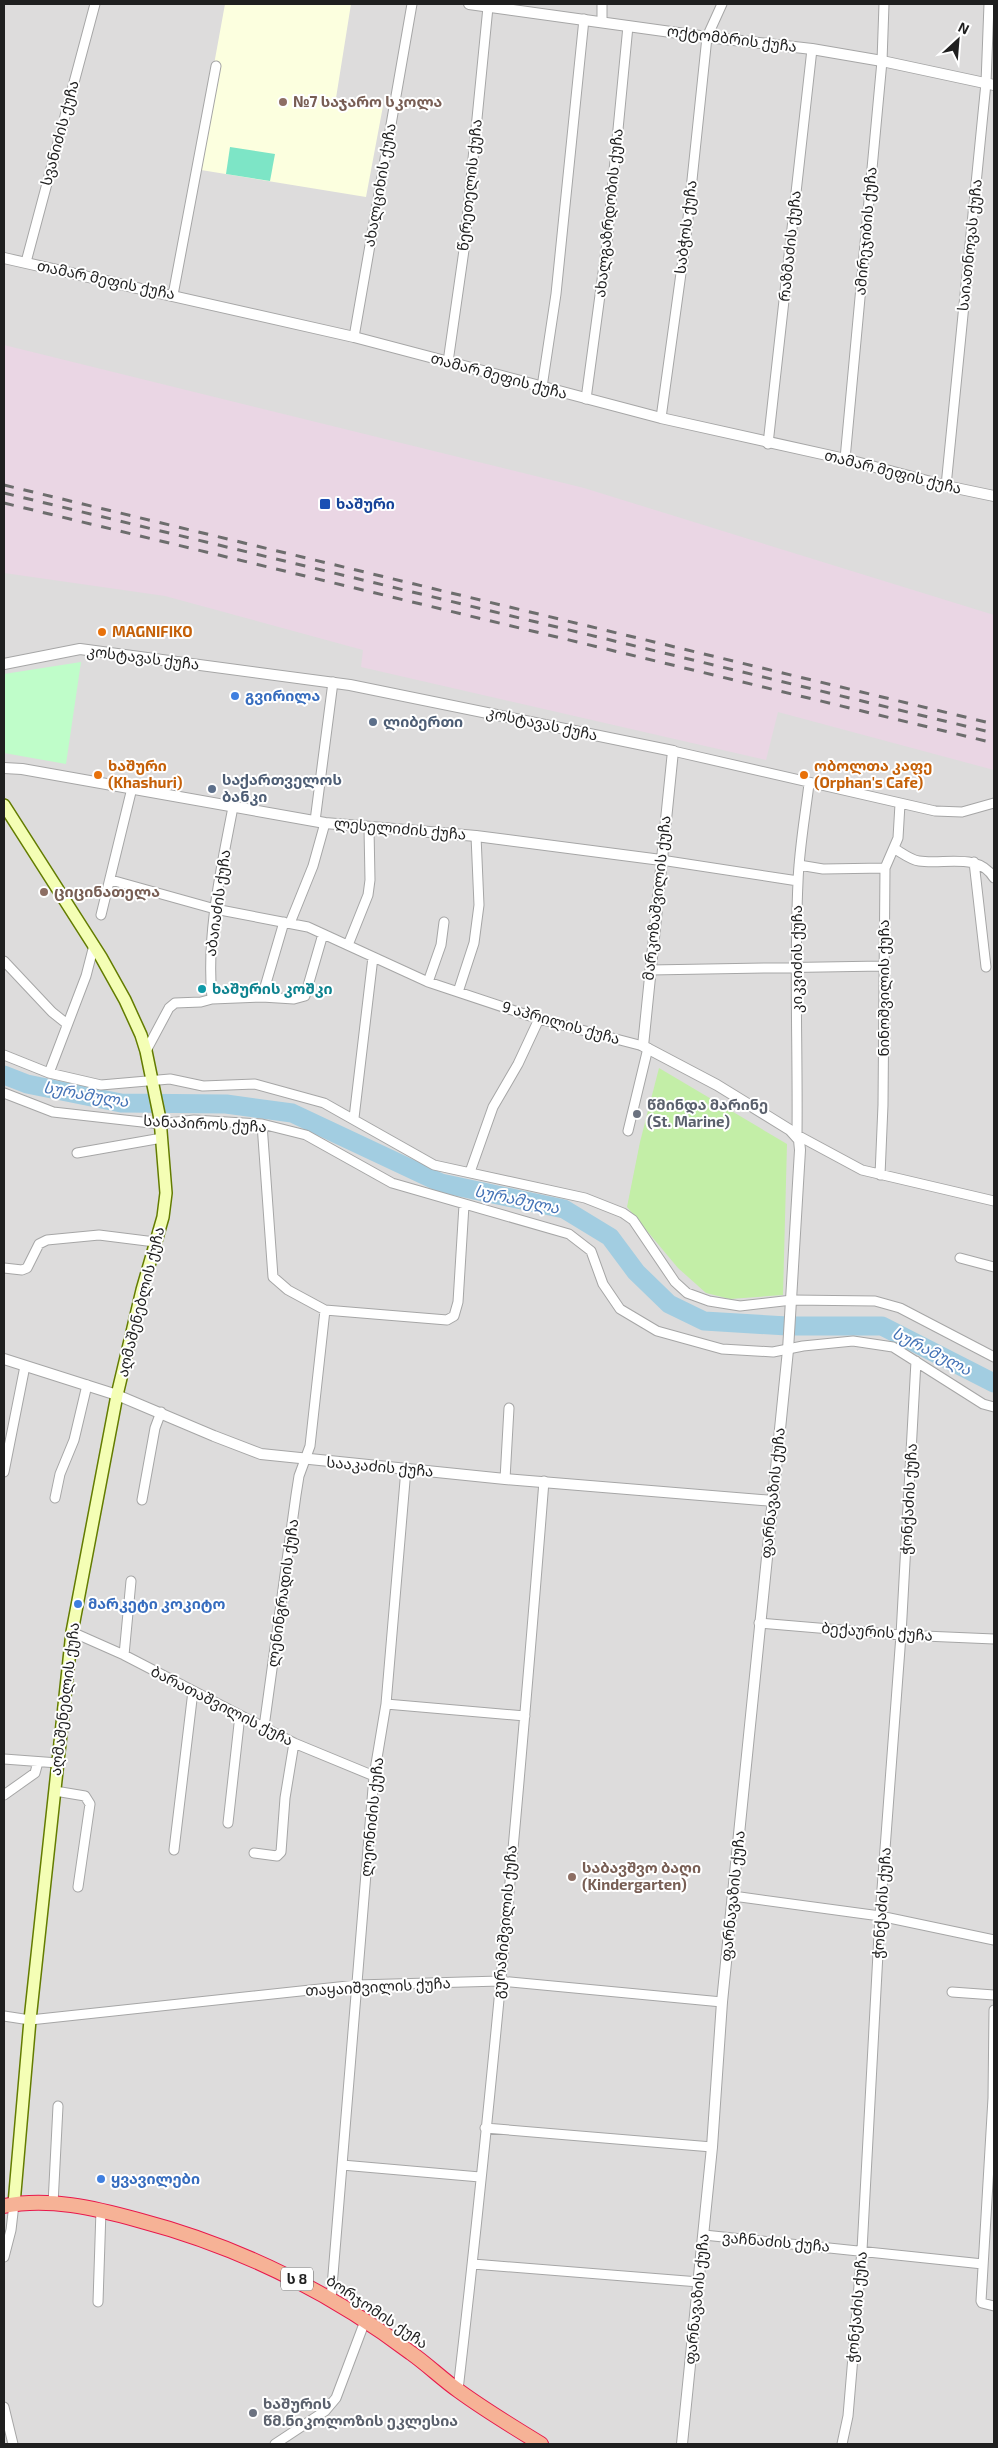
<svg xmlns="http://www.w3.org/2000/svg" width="998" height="2448" font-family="'Exo 2','Noto Sans Georgian',sans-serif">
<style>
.residential{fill:#dddcdc}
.industrial{fill:#ead6e4}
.education{fill:#fcffdf}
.grass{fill:#c3eea7}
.park{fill:#bffdc9}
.pitch{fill:#7de5c6}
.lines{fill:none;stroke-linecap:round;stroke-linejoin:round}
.river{stroke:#a2cde1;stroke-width:19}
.minor-casing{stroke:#a6a6a6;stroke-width:11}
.tertiary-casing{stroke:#a6a6a6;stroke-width:12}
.secondary-casing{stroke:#637c00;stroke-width:14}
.trunk-casing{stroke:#e8184c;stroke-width:16}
.minor{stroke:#fff;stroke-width:9}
.tertiary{stroke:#fff;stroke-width:10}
.secondary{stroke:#f4feb5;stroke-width:11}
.trunk{stroke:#f6b296;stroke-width:14}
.rail{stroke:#6d6d6d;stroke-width:3;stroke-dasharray:10 10;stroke-linecap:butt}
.education-dot{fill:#8d6e63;stroke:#fff;stroke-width:2}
.transit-dot{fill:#1a4fb4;stroke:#fff;stroke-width:2}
.food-dot{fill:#e8710a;stroke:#fff;stroke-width:2}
.shop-dot{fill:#3f7fe0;stroke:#fff;stroke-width:2}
.service-dot{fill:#5c6f8a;stroke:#fff;stroke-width:2}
.culture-dot{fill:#0f9aa8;stroke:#fff;stroke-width:2}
.worship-dot{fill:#6b7280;stroke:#fff;stroke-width:2}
.labels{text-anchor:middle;stroke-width:4;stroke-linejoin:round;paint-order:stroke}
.shield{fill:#fff;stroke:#626262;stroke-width:1}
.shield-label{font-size:14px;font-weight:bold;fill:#1f1f1f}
.street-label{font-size:15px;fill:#1f1f1f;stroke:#fff}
.education-label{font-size:15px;font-weight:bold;fill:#785e54;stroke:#fff;text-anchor:start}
.transit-label{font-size:15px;font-weight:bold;fill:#164399;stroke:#fff;text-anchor:start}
.food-label{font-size:15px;font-weight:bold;fill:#c56008;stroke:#fff;text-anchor:start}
.shop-label{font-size:15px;font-weight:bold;fill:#366cbe;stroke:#fff;text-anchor:start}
.service-label{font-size:15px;font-weight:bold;fill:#4e5e75;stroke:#fff;text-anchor:start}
.culture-label{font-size:15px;font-weight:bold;fill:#0d838f;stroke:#fff;text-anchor:start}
.worship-label{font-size:15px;font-weight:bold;fill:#5b616d;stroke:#fff;text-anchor:start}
.water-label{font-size:16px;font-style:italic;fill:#4473b6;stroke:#fff}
</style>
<rect width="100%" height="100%" fill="#f0eee4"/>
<path class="residential" d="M4,4h990v2440h-990z"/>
<path class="industrial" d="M4,345l580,143 410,127v155l-216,-58 -12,48 -405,-93 2,-17 -198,-54 -161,-23z"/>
<path class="education" d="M225,4h126l-15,94 47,8 -17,91 -171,-28z"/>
<path class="grass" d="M659,1068l128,76 -4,151 -53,4 -24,-6 -28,-25 -51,-61 13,-65z"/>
<path class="park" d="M81,662l-15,102 -62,-11v-79z"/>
<path class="pitch" d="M230,147l45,7 -5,27 -44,-7z"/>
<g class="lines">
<path class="river" d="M4,1075l23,9 94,19 105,1 66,9 149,70 123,26 46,28 26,35 33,32 35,17 83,5h95l112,57"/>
<defs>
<path id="minor" d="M602,4v17
M26,262l69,-258
M173,295l43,-229
M354,337l58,-333
M448,362l16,-112 24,-243
M542,387l14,-93 28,-275
M586,399l21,-156 21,-217
M661,418l25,-181 21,-200 15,-33
M768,444l44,-395
M845,459l37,-398 2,-57
M946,486l40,-403 3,-79
M673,751l262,60 27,1 32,-9
M809,784c-4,33 -10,66 -11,98 -4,85 0,168 -1,253l65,35 132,31
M315,821l18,-139
M895,849c7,4 16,11 24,12 25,4 59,-9 75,17
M661,860l137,21
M974,862l12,105
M799,865l24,4 62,-1
M111,880l104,29 93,18 120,55 111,37 104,27
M101,915l31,-127
M290,923l23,-57 12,-43
M348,945l20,-50 2,-15 -1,-52
M4,961l48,51 15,12
M650,970l233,-4
M428,982l13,-37 3,-23
M458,992l16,-49 5,-38 -3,-69
M262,997l22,-75
M212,999c-6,-65 9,-129 21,-192
M146,1051l23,-43 6,-5 26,-1 11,-3 50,-2 32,2 11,-3 18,-62
M4,1055l45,18 52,12 69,-6 33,7 52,-2 69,19 110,62 151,33 38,15 10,7 42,62 12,11 22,8 31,5 52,-6 83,1 25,7 94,49
M49,1073l37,-97 8,-31
M4,1093l49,19 107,12 34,-4 68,4 44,11 86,48 177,51 22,17 12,33 17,25 37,22 65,18 51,3 30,-6 50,-5 40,6 90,57 11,3
M354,1118l19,-161
M262,1124l11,153 15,13 37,20 122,10 7,-4 4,-14 6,-97
M628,1131l20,-83
M77,1153l85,-15
M470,1172l23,-65 25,-43 21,-45
M880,1175l3,-70 2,-237 13,-30 2,-34
M960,1258l34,9
M4,1268l18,2 5,-2 12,-24 8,-4 52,-5 56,7
M4,1472l21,-106
M505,1479l4,-71
M55,1498l5,-24 14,-34 13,-55
M142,1500l13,-72 6,-16
M759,1623l142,12 93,4
M72,1632l52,23 170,88 80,33
M124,1655l7,-74
M386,1704l139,12
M264,1727l32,-232 3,-19 11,-30 15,-136
M4,1759l54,4
M55,1791l30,5 5,8 -12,83
M4,1795l31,-22 3,-11
M228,1823l12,-108
M174,1850l19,-159
M254,1853l23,3 4,-4 4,-54 9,-55
M733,1896l147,20 114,24
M952,1992l42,3
M994,2010l-1,88 -12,203 1,2 12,3
M4,2016l26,4 327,-35 143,-4 222,21
M485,2128l227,19
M342,2165l138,12
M53,2204l5,-98
M704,2235l279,29
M4,2257l7,-27 3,-26
M473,2264l226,18
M331,2299l43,-523 12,-72 20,-235
M98,2302l3,-92
M458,2390c35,-302 62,-605 86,-909
M4,2407l9,37
M275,2444l50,-33 11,-13 29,-77
M842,2444l6,-28 14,-166 18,-334 21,-281 15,-274"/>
<path id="tertiary" d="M469,4l238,33 105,12 70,12 112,24
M4,258l350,79 307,81 184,41 101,27 48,10
M4,664l76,-15 270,36 323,66 -30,295 74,39 73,45 9,10 1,10 -12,200 -66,652 -10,145 -30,297
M4,768l18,1 303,54 151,13 185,24
M4,1359l113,36 97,41 47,18 244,25 268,22"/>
<path id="secondary" d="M4,805l97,152 24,43 16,35 5,16 14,68 6,74 -3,24 -21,73 -25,105 -45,237 -42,388 -16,184"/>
<path id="trunk" d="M4,2206c44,-9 91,2 134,14 99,26 191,71 273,133 17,12 31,26 48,38 26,19 54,36 82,53"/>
</defs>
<use href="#minor" class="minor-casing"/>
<use href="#tertiary" class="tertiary-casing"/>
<use href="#secondary" class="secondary-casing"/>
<use href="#trunk" class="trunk-casing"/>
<use href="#minor" class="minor"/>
<use href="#tertiary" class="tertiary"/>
<use href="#secondary" class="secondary"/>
<use href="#trunk" class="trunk"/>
<path class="rail" d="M4,485l990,239
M4,493l990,240
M4,503l990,240"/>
</g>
<g class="education-dot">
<circle cx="283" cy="102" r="5"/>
<circle cx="44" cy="892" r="5"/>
<circle cx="572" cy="1877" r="5"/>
</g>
<rect class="transit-dot" x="319" y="498" width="12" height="12" rx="2.5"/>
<g class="food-dot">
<circle cx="102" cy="632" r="5"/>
<circle cx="98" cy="775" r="5"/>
<circle cx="804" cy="775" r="5"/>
</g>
<g class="shop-dot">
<circle cx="235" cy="696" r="5"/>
<circle cx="78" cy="1604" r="5"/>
<circle cx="101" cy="2179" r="5"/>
</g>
<g class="service-dot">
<circle cx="373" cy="722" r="5"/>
<circle cx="212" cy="789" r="5"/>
</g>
<circle class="culture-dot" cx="202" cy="989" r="5"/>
<g class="worship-dot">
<circle cx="637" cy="1114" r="5"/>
<circle cx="253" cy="2413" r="5"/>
</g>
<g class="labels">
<rect class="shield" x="281" y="2267.5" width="32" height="23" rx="4"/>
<g class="shield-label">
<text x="297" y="2284">ს 8</text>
</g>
<g class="street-label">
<text transform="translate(732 39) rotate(7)" y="5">ოქტომბრის ქუჩა</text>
<text transform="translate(60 133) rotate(-75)" y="5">სვანიძის ქუჩა</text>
<text transform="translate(380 185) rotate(-80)" y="5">ახალციხის ქუჩა</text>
<text transform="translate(470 185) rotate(-84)" y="5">წერეთელის ქუჩა</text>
<text transform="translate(609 213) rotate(-84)" y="5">ახალგაზრდობის ქუჩა</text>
<text transform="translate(686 227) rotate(-83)" y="5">საბჭოს ქუჩა</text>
<text transform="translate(866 231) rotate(-85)" y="5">ამირეჯიბის ქუჩა</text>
<text transform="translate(970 245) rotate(-84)" y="5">საიათნოვას ქუჩა</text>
<text transform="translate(790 246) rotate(-84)" y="5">რაზმაძის ქუჩა</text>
<text transform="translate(106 280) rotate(12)" y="5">თამარ მეფის ქუჩა</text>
<text transform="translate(499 376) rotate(15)" y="5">თამარ მეფის ქუჩა</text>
<text transform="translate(893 472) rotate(14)" y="5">თამარ მეფის ქუჩა</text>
<text transform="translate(143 658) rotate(7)" y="5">კოსტავას ქუჩა</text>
<text transform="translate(542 724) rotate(12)" y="5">კოსტავას ქუჩა</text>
<text transform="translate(400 829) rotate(5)" y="5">ლესელიძის ქუჩა</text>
<text transform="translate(657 898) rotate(-84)" y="5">მარკოზაშვილის ქუჩა</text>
<text transform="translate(218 903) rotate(-82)" y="5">აბაიაძის ქუჩა</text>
<text transform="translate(797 959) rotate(-90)" y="5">კიკვიძის ქუჩა</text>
<text transform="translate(884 988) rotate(-90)" y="5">ნინოშვილის ქუჩა</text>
<text transform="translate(561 1023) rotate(16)" y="5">9 აპრილის ქუჩა</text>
<text transform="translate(205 1124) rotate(3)" y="5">სანაპიროს ქუჩა</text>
<text transform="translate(141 1302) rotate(-76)" y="5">აღმაშენებლის ქუჩა</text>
<text transform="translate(380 1467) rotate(5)" y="5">სააკაძის ქუჩა</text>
<text transform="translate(773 1493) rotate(-84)" y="5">ფარნავაზის ქუჩა</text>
<text transform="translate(909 1499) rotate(-87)" y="5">ჭონქაძის ქუჩა</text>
<text transform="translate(283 1593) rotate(-82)" y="5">ლენინგრადის ქუჩა</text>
<text transform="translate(877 1632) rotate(4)" y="5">ბექაურის ქუჩა</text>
<text transform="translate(65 1699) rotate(-83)" y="5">აღმაშენებლის ქუჩა</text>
<text transform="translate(222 1706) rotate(27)" y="5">ბარათაშვილის ქუჩა</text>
<text transform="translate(372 1817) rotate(-84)" y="5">ლეონიძის ქუჩა</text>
<text transform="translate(733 1896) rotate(-84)" y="5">ფარნავაზის ქუჩა</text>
<text transform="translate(882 1903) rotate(-86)" y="5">ჭონქაძის ქუჩა</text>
<text transform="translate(505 1922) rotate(-85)" y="5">გურამიშვილის ქუჩა</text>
<text transform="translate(378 1987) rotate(-3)" y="5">თაყაიშვილის ქუჩა</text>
<text transform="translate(776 2242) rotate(5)" y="5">ვაჩნაძის ქუჩა</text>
<text transform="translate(697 2299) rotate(-84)" y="5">ფარნავაზის ქუჩა</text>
<text transform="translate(857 2307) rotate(-85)" y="5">ჭონქაძის ქუჩა</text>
<text transform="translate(377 2312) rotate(34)" y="5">ბორჯომის ქუჩა</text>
</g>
<g class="education-label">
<text x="293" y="107">№7 საჯარო სკოლა</text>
<text x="54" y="897">ციცინათელა</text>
<text x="582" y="1873">საბავშვო ბაღი<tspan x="582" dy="17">(Kindergarten)</tspan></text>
</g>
<g class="transit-label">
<text x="336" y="509">ხაშური</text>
</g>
<g class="food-label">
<text x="112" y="637">MAGNIFIKO</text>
<text x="108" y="771">ხაშური<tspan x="108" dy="17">(Khashuri)</tspan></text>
<text x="814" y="771">ობოლთა კაფე<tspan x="814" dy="17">(Orphan's Cafe)</tspan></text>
</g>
<g class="shop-label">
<text x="245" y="701">გვირილა</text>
<text x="88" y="1609">მარკეტი კოკიტო</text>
<text x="111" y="2184">ყვავილები</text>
</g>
<g class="service-label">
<text x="383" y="727">ლიბერთი</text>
<text x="222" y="785">საქართველოს<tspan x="222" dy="17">ბანკი</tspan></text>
</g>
<g class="culture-label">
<text x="212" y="994">ხაშურის კოშკი</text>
</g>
<g class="worship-label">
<text x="647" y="1110">წმინდა მარინე<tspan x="647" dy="17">(St. Marine)</tspan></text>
<text x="263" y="2409">ხაშურის<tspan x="263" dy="17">წმ.ნიკოლოზის ეკლესია</tspan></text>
</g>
<g class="water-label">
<text transform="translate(86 1094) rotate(10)" y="6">სურამულა</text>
<text transform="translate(517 1199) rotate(12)" y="6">სურამულა</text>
<text transform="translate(932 1351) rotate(27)" y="6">სურამულა</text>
</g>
</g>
<rect width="998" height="2448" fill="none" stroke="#1f1f1f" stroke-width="10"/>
<g transform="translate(958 40) rotate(26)" stroke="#ffffff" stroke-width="4" paint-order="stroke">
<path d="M0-4L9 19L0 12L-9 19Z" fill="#1f1f1f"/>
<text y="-8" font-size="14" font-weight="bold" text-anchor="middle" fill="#1f1f1f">N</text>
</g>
</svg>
